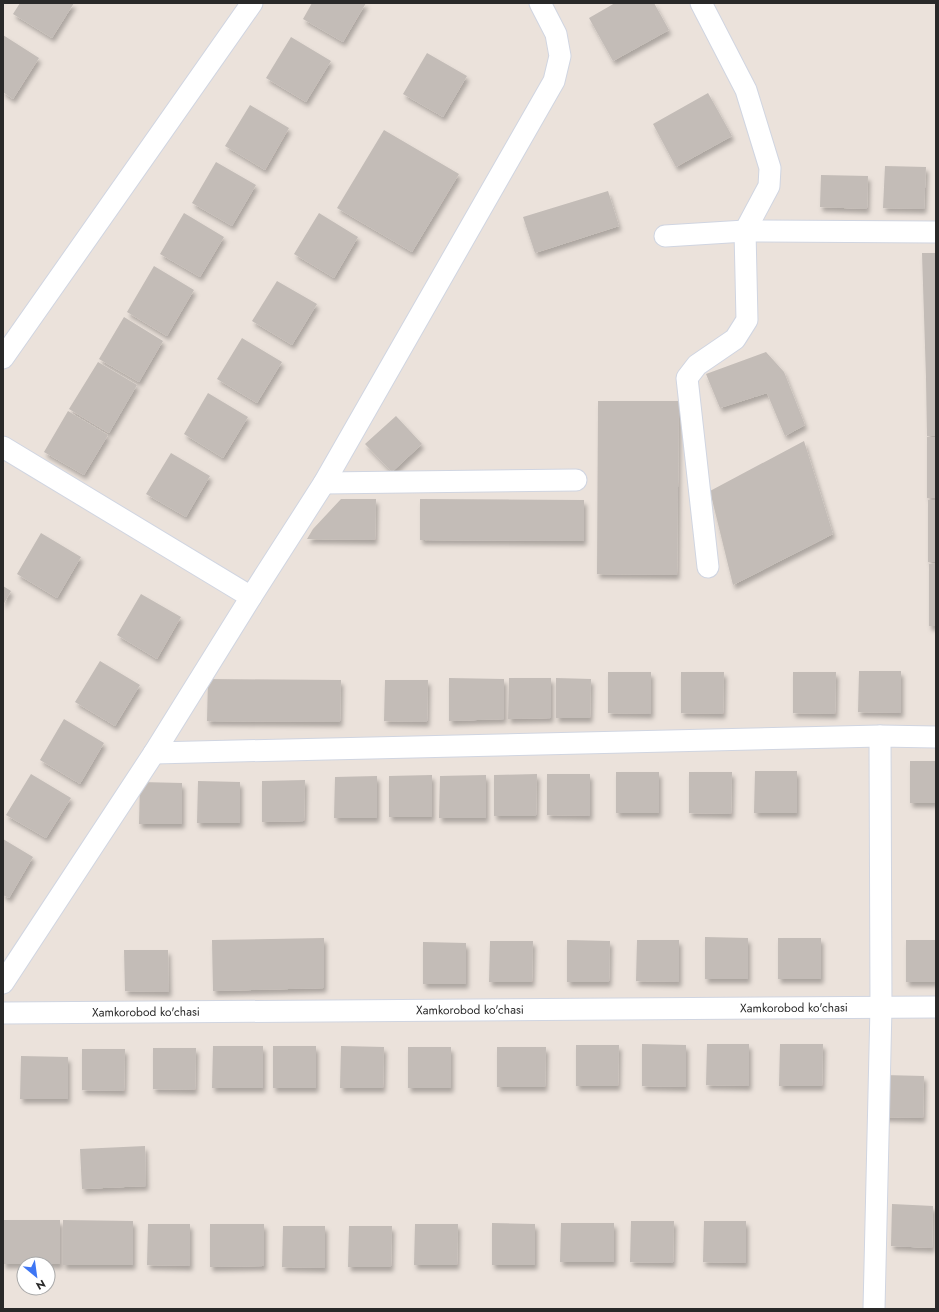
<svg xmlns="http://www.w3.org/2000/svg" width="939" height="1312" font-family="Jost,sans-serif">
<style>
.building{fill:#c3bcb7;filter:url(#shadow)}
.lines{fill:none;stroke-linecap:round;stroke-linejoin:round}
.minor-casing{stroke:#d0d5e1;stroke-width:23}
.minor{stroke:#fff;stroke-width:21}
.labels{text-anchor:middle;stroke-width:4;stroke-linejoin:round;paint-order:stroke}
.street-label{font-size:12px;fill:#292929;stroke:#fff}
</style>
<defs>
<filter id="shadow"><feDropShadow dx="2.5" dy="4.5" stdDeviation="2" flood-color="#0004"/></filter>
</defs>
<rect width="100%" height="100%" fill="#ebe2db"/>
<path class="building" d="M20,3h54l-22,35 -39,-24z
M312,3h54l-23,39 -40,-23z
M615,3h39l15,27 -56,31 -24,-43z
M3,35l36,23 -26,41 -10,-7z
M291,37l40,24 -25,41 -40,-24z
M427,53l40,23 -24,41 -40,-23z
M708,93l24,43 -56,31 -23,-43z
M250,105l39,23 -24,42 -40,-24z
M384,130l75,44 -47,78 -75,-44z
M216,162l40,23 -24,41 -40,-23z
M885,166l41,1 -2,42 -41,-1z
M821,175l47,1 -1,33 -47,-2z
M608,191l11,35 -84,27 -12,-36z
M184,213l40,24 -24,40 -40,-23z
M319,213l39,24 -24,41 -40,-24z
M922,253h14v125h-10z
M154,266l40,24 -27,46 -40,-24z
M277,281l40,23 -25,41 -40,-24z
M124,317l39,24 -24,41 -40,-23z
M242,338l40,24 -25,41 -40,-24z
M766,352l18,20 21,53 -20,11 -18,-43 -47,15 -14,-34z
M98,362l39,23 -28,48 -40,-24z
M926,378h10v58h-9z
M208,393l40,24 -25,41 -39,-24z
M598,401h81l-2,174 -80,-1z
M68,411l40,24 -24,40 -40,-23z
M396,416l26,28 -30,28 -27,-28z
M927,437h9v61h-9z
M804,441l29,93 -100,51 -23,-94z
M171,453l39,23 -24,41 -40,-23z
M341,499h35l-1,41 -68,-1 6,-10z
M420,499l164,1v41l-164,-1z
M928,500h8v62h-8z
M41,533l40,24 -24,41 -40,-24z
M936,563v63h-7v-62z
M3,586l8,5 -8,14z
M141,594l40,23 -24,42 -40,-24z
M100,661l40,24 -25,41 -40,-24z
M859,671h42v42l-43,-1z
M608,672h43v42l-43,-1z
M681,672h43l-1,42 -42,-1z
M793,672h43l-1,42 -42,-1z
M449,678l55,1v40l-55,2z
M509,678h42v40l-43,1z
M556,678l35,1 -1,39h-34z
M208,679l133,1 -1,42 -133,-1z
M385,680h43l-1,42 -43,-1z
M64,719l40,24 -24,41 -40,-24z
M910,761h26v42h-26z
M755,771h42v42h-43z
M616,772h43v41h-43z
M689,772h43l-1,42 -42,-1z
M31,774l40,24 -25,40 -40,-23z
M537,774l-1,42h-42v-41z
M547,774h43v42l-43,-1z
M432,775v42h-43v-41z
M486,775v43h-47l1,-42z
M377,776v42h-43l1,-41z
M305,780l-1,41 -42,1v-41z
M198,781l42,1v41h-43z
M140,782l42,1v41h-43z
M3,839l30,18 -24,41 -6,-3z
M705,937l43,1v41h-43z
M324,938v50l-111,3 -1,-51z
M778,938h43v41h-43z
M567,940l43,1 -1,41h-42z
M637,940h42v42l-43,-1z
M906,940h30v42h-30z
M490,941h43l-1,41h-43z
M423,942l43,1v41h-43z
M124,950h44l1,42 -44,-1z
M642,1044l44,1v42l-44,-1z
M707,1044h42v42l-43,-1z
M780,1044h43l-1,42h-43z
M576,1045h43l-1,41h-42z
M213,1046h50v42h-51z
M273,1046h43v42h-43z
M341,1046l43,1 -1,41h-43z
M408,1047h43v41h-43z
M497,1047h49l-1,40h-48z
M153,1048h43l-1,42 -42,-1z
M82,1049h43l-1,42 -42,-1z
M21,1056l47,1v42h-48z
M883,1075l41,1 -1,42 -41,-1z
M145,1146l1,40 -64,3 -2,-40z
M892,1204l41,2 -1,42 -41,-2z
M3,1220h57v44h-57z
M63,1220l70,1v44h-70z
M631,1221h43l-1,42 -43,-1z
M704,1221h42v42l-43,-1z
M492,1223l43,1v41h-43z
M561,1223h53v39h-54z
M148,1224h42v42l-43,-1z
M210,1224h54v42l-54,1z
M415,1224h43l-1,41h-43z
M283,1226h42v42l-43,-1z
M349,1226h43l-1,41h-43z"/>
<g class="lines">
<defs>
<g id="minor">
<path d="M701,3l45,87 24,78 -1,18 -24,45 2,89 -12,19 -38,26 -10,13 21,189"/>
<path d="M665,236l80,-5 191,1"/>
<path d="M3,358l249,-355"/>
<path d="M3,447l248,150"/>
<path d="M324,483l252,-3"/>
<path d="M154,753l726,-17 56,1"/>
<path d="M3,983l151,-230 97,-156 73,-114 230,-402 6,-25 -4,-22 -16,-31"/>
<path id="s1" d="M3,1013l933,-6"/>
<path d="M874,1309l7,-302 -1,-271"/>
</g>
</defs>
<use href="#minor" class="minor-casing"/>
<use href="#minor" class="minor"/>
</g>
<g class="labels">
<g class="street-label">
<text dy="4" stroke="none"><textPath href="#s1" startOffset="791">Xamkorobod ko'chasi</textPath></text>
<text dy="4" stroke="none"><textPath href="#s1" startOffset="467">Xamkorobod ko'chasi</textPath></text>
<text dy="4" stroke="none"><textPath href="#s1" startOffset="143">Xamkorobod ko'chasi</textPath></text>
</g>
</g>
<rect width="939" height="1312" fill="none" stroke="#292929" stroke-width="8"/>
<g transform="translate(36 1276) rotate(151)"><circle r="19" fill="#ffffff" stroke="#a9a9a9"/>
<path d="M0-3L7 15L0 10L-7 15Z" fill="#3e76f4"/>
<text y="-6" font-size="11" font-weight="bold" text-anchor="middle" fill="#292929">N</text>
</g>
</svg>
